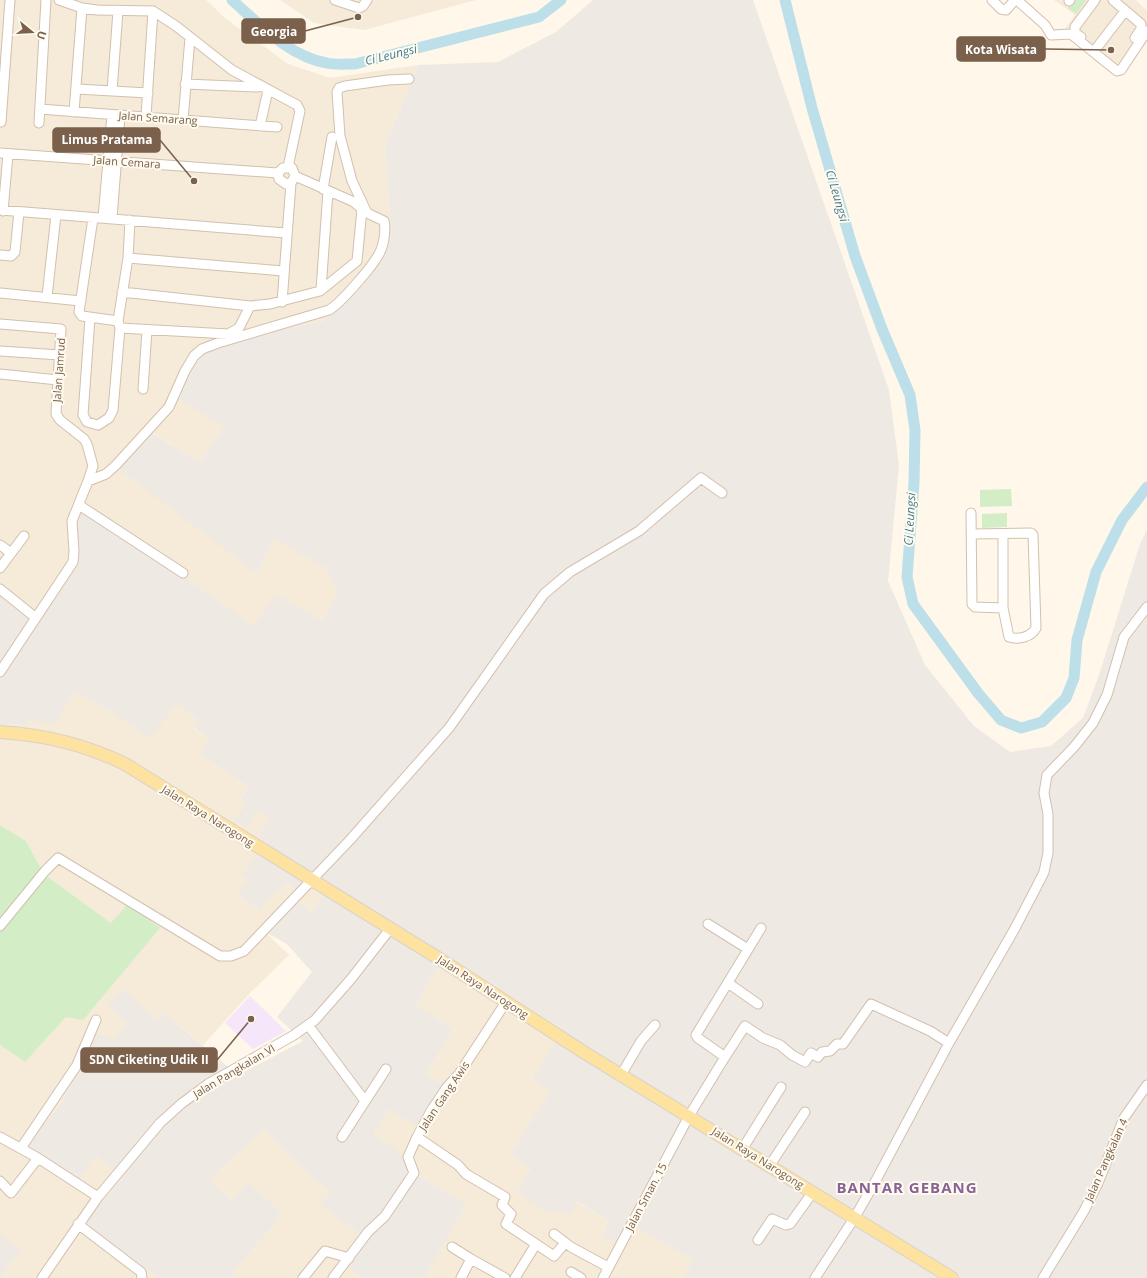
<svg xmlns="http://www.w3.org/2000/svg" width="1147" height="1278" font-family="'Open Sans',sans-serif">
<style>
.residential{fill:#f6ead8}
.industrial{fill:#efe9e3}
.education{fill:#f5e6fa}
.green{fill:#d3edc7}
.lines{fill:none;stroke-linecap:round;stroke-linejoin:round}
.river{stroke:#bcdfe9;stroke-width:11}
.minor-casing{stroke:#d2c0ae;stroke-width:11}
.major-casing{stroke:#dad2cd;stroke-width:14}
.minor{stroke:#fff;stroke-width:9}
.major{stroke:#fee3a0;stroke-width:12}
.labels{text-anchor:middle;stroke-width:4;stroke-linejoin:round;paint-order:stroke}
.street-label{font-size:11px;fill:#7b604b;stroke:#fffbf1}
.water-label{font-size:12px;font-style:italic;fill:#427c8f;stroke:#fffbf1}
.district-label{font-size:15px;font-weight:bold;letter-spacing:1px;fill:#896396;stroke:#fffbf1}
.leader{fill:none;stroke:#7b604b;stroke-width:1.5}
.callout-dot{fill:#7b604b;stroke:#fffbf1;stroke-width:1.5}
.callout{fill:#7b604b;stroke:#7b604b;stroke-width:1.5}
.callout-label{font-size:12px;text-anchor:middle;font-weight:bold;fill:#fff}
</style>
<rect width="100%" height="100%" fill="#fef7ea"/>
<path class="residential" d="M0,0h206l20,19 62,45 42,14 88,-13 -33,81 5,70 -6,33 -20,37 -40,35 -102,19 2,86 -24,36 -50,-31 107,142 17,-35 52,30 12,24 -16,28 -46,-25 -21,32 -169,-120 -10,8 3,41 -42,59 -37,-29z
M280,0h196l-112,30 -50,-7z
M1054,0h82l11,11v17l-30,43 -52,-42 10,-14z
M74,692l30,15 73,-3 21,16 -5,8 16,11 -9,15 49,33 -9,12 6,4 -12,18 22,-12 15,9 -12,19 9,5 -26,33 6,5 -10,15 22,16 10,-14 17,-14 12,10 10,-8 15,10 -12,18 -17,-15 -30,34 24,23 -37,36 -49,54 -39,-32 -7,7 -35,-30 5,33 -13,17 -35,30 -17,32 -35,43 51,35 18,-24 27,20 -39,48 76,54h-160v-233l25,17 41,-45 45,-94 -67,-49 -18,-33 -26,-16v-101l27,1 3,-5z
M445,954l119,75 -32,50 18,12 -40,63 21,14 -15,24 60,10 33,19 -7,16 34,-11 57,34 -10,18h-258l42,-74 -50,-29 -44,-41 16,-25 60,-21 -23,-14 27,-45 -37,-24z
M264,1129l31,33 35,30 -9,13 44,32 -20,28 16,13h-128l1,-7 38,-44 9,-14 -50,-13 -21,-21z"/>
<path class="industrial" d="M593,0h160l136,390 10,75 -11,116 37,84 49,61 36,26 41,-6 32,-28 17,-46 40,-128 7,-14v748h-464l10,-18 -57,-33 -10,18 -24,-8 7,-16 -32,-19 -7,12 -26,-4 -28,-18 15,-24 -21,-14 40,-63 -18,-12 31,-50 -118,-75 -29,51 37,24 -27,45 23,14 -27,42 -33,-21 -16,25 42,29 2,12 50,29 -42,74h-64l-16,-13 20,-28 -45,-32 10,-13 -35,-30 -31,-33 -54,50 21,21 18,-17 32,30 -9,14 -38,44 -1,7h-73l-76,-54 39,-48 -27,-20 -18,25 -51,-36 35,-43 34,-69 18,7 13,-17 -19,-17 14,-17 35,31 7,-7 74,62 65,-34 -26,-24 35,-45 -25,-28 -22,-12 30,-34 17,15 12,-18 -15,-10 -9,8 -13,-10 -17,14 -10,14 -23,-17 11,-14 -6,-5 25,-33 -9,-5 12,-19 -13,-8 -11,18 -12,-7 12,-18 -6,-3 9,-13 -49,-33 9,-15 -16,-12 5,-7 -21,-16 -27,34 -46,-31 -30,-15 -19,32 -25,-4 -3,5 -27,-1v-138l37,29 42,-59 -3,-41 10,-8 168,119 22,-32 46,26 16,-28 -12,-24 -52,-29 -17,34 -138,-104 30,-38 51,31 24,-36 -50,-30 28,-45 20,-11 102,-19 40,-35 20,-37 6,-33 -5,-70 33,-81 80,-3 58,-30z
M0,1235l21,14 -20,27 2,2h-3z"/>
<path class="education" d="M250,996l36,35 -33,18 -28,-26z"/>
<path class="green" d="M1072,0h14l-10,14 -8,-6z
M1011,489l1,17 -32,1v-17z
M1007,513v14l-25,1v-14z
M0,825l26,16 18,33 67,49 17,-19 32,24 -77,92 -17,-3 -41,45 -25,-17z"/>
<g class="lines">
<path class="river" d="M232,0c27,24 58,57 95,63 8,2 19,1 28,1l184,-47 22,-17
M785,0l27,108 43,148 27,73 28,66 5,35 -1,53 -7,94 6,27 65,89 23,27 20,8 21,-6 24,-24 8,-20 3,-38 19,-68 26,-52 25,-33"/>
<defs>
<path id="minor" d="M59,0l23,8 15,2 56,1 23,15 56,44 65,35 3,6 -12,56
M335,0l24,8 4,-2 4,-6
M992,0l9,9 5,1 8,-9h4l27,24 6,10 20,-1 46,37 4,-1 26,-39
M1113,0l28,24v5l-6,9
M1069,1l1,-1
M1081,37l-6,-4v-6l20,-27
M1095,50l30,-39
M185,84l73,3
M77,89l71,4
M112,91l6,-80
M40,109l237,18
M74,112l8,-104
M146,116l7,-105
M183,120l7,-82
M1,122l9,-122
M39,123l7,-123
M260,126l8,-36
M0,153l278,20
M323,189l9,-52
M0,210l286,23
M3,211l5,-57
M93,218l-14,94 3,4 36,5
M103,218l9,-103
M112,218l8,-102
M0,255l11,1 4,-4 4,-40
M128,258l155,13
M321,290l7,-99
M122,292l128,14 20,-2 50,-13 37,-30 5,-52 -8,-7 -59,-26 -3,-8h-9l-5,5 1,6 7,5 5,-1 4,-7
M0,293l81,8
M47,297l9,-82
M282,302l9,-119
M90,318l-7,97 4,7 11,3 11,-7 4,-8 7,-82 -2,-7 10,-63 2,-38
M0,324l61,5 -5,85 4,6 24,19 3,5 6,22 -5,15 -16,40 2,30 -1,11 -73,110
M120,328l108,6 11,-6 11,-22
M0,351l60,4
M0,374l58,6
M143,389l4,-59
M88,481l18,-7 10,-9 53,-58 16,-36 9,-15 8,-7 16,-6 111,-33c12,-7 45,-45 51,-58 4,-8 6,-22 4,-31l-17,-8 -15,-32 -12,-45 -3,-44 2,-4 6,-2 43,-6 21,-1
M79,505l104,68
M971,513l1,91 3,3 28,1 6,29c10,3 22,0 27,-9l-3,-93 -2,-2 -58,1
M1003,534v74
M0,545l11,8
M0,568l24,-32
M0,589l36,29
M708,924l40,25
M0,926l45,-55 13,-13 162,98h11l13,-5 105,-110 100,-113 95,-134 26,-22 69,-41 62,-53 21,15
M728,983l30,21
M308,1025l57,76
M725,1057l20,-31 18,12 17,7 12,10 13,7 6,-9 7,4 4,-5 8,-1 7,-7h6l28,-40 59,27 19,12
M621,1075l20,-34 14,-16
M0,1137l38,21 60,39
M342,1137l44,-68
M417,1137l41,28 8,9 39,23 -3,8 9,9 -5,10 48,32 11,-13
M21,1148l56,-83 19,-45
M743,1148l38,-61
M770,1165l35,-53
M0,1181l11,12 27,-35
M78,1224l63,48 1,6
M554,1234l17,13 37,20
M758,1240l14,-21 14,6 4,-1 23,-32
M452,1247l19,12
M571,1272l10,6
M42,1278l56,-81 62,-74 21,-19 27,-20 86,-49 21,-15 36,-41 39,-50
M303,1278l22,-27 24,7
M333,1278l35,-46 17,-16 29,-43 -6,-16 9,-20 14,-26 16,-24 12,-13 47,-72
M461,1278l10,-19 34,19
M515,1278l21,-34
M603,1278l86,-162 36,-59 -27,-19 -2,-3 65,-107
M815,1278l40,-61 20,-35 74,-139 65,-113 23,-44 7,-14 4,-19v-39l-4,-21 3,-18 27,-28 19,-24 14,-28 17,-58 23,-30
M1043,1278l41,-67 14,-28 26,-65 23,-33"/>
<path id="major" d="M0,732c45,3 84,12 125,32l321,199 139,90 367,225"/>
</defs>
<use href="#minor" class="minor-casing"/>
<use href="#major" class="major-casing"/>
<use href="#minor" class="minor"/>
<use href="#major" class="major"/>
</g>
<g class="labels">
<g class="street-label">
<text transform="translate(158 118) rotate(4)" y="4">Jalan Semarang</text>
<text transform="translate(127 162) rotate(4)" y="4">Jalan Cemara</text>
<text transform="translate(59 370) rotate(-86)" y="4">Jalan Jamrud</text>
<text transform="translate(208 816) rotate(32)" y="4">Jalan Raya Narogong</text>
<text transform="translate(483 987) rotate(33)" y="4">Jalan Raya Narogong</text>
<text transform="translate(234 1071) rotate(-31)" y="4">Jalan Pangkalan VI</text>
<text transform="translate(444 1096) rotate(-56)" y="4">Jalan Gang Awis</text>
<text transform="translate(758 1158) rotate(32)" y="4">Jalan Raya Narogong</text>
<text transform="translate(1106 1160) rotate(-66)" y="4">Jalan Pangkalan 4</text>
<text transform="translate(646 1197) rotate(-62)" y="4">Jalan Sman. 15</text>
</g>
<g class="water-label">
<text transform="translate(391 55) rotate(-14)" y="4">Ci Leungsi</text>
<text transform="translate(837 196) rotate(74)" y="4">Ci Leungsi</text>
<text transform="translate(910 519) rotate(-87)" y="4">Ci Leungsi</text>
</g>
<g class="district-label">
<text x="907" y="1193">BANTAR GEBANG</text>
</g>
</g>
<path class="leader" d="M358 17L305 31M1111 50L1045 49M194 181L160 140M251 1019L217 1060"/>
<g class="callout-dot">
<circle cx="358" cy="17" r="4"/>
<circle cx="1111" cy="50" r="4"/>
<circle cx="194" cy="181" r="4"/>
<circle cx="251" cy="1019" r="4"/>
</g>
<g class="callout">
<rect x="242" y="19" width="63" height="24" rx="4"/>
<rect x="957" y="37" width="88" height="24" rx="4"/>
<rect x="53" y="128" width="107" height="24" rx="4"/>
<rect x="81" y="1048" width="136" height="24" rx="4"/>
</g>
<g class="callout-label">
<text x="274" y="36">Georgia</text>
<text x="1001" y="54">Kota Wisata</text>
<text x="107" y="144">Limus Pratama</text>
<text x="149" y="1064">SDN Ciketing Udik II</text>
</g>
<g transform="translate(32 32) rotate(108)" stroke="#fffbf1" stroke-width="3" paint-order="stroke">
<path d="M0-3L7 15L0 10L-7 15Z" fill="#7b604b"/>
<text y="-6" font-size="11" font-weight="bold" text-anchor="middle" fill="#7b604b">U</text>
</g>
</svg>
